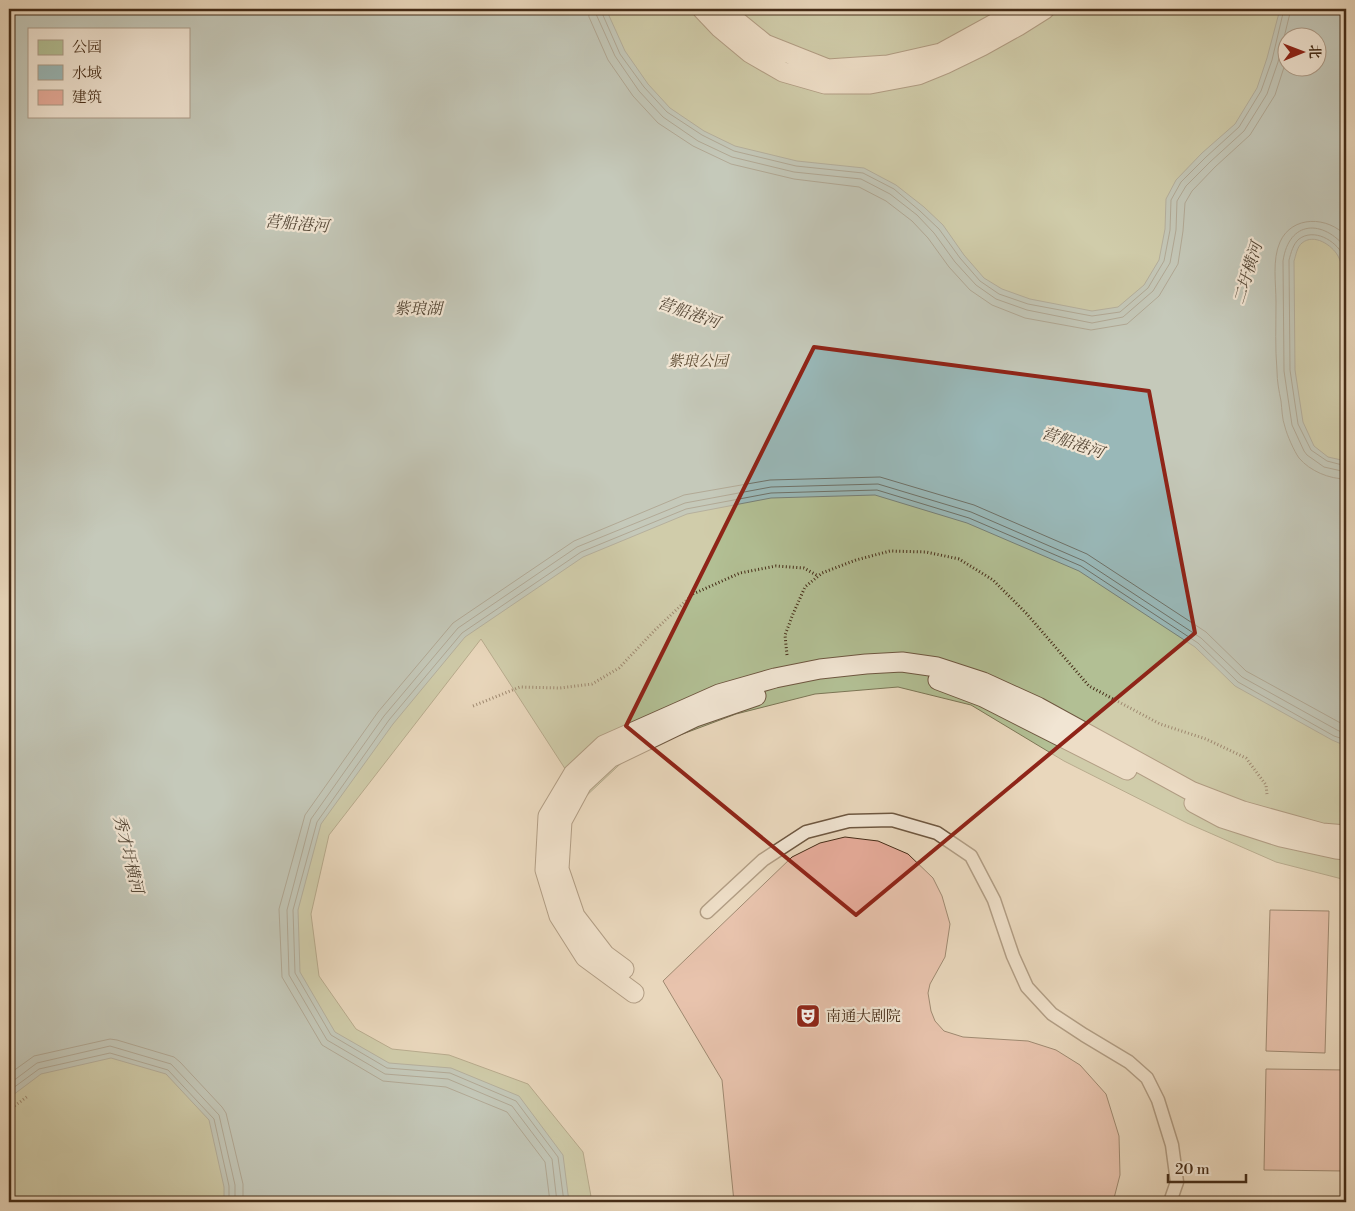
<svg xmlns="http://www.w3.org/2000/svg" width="1355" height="1211" font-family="'Libre Bodoni','Noto Serif SC',serif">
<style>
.green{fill:#b2bf94;stroke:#7c7656;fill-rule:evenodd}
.water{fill:#99b8b8;stroke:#778078;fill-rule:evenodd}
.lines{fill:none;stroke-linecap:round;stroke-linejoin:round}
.shore{stroke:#6f7268;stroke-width:1}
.building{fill:#e7ac9b;stroke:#452c17}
.service-casing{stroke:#6e5740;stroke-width:15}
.pedestrian-casing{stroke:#6e5740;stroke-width:21}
.path{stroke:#452c17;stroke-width:3;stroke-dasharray:1 2.5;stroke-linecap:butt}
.service{stroke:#f1e5d3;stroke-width:12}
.pedestrian{stroke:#f1e5d3;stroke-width:19}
.marked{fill:none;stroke:#8f2418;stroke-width:4;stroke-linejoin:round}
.labels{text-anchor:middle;stroke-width:4.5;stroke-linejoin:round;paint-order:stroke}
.park-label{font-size:15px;font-style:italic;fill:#5b4930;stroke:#f1e5d3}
.poi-label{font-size:15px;fill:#452c17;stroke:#f1e5d3;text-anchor:start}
.water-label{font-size:16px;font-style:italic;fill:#564837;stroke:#f1e5d3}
</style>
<rect width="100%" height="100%" fill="#e9d7bc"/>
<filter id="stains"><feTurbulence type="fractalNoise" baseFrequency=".004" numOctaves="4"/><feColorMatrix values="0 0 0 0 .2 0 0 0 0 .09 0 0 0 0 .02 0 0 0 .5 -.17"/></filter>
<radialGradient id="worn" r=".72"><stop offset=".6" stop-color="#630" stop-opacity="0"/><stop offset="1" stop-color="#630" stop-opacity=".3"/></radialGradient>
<path class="green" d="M9,9h1337v871l-70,-18 -89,-39 -123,-62 -93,-56 -73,-18 -83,7 -79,20 -104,39 -48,45 -103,-159 -152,196 -18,79 8,62 37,53 36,20 57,6 79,29 55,68 9,50h-583zM29,29h160v87h-160zM1288,38h30v30h-30z"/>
<path class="water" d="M9,9h597l19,42 23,33 22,24 34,23 31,15 62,15 67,7 32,17 28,22 19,18 21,30 20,23 18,11 28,10 62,12 26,-4 26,-22 15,-25 6,-31 1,-30 10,-19 26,-27 33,-29 22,-36 10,-30 13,-49h66v65l-1,8 1,16v189c-2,-9 -3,-22 -8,-31 -6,-11 -24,-23 -36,-13 -5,4 -6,12 -8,18l1,109 8,52 11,24 14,11 18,4v285l-14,-6 -97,-54 -40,-39 -116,-76 -112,-48 -92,-28 -104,3 -84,16 -104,43 -118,80 -72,87 -72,100 -23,86 2,62 35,60 54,31 62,5 68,28 44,59 6,47h-345v-15l-15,-67 -43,-46 -55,-16 -70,16 -32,24zM29,29h160v87h-160zM1288,38h30v30h-30z"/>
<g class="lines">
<path class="shore" d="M588,9l1,8 19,43 25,36 25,27 35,23 38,18 63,15 65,8 27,14 26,20 16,17 21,29 21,23 22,15 33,13 66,12 36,-6 32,-28 19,-32 5,-33 2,-28 7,-12 23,-24 35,-32 25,-40 13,-40
M596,9v5l19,42 24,35 24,26 35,24 34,16 62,15 67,7 29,15 27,21 17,18 21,29 21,23 20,14 31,11 65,13 31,-6 30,-26 17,-28 6,-33 1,-29 9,-15 24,-24 34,-31 23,-37 11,-32 13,-53
M602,9v4l18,41 24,33 23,25 35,23 32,16 62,15 67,7 31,16 26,22 19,18 21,29 20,23 19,13 29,10 64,12 28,-4 28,-24 16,-27 6,-31 1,-30 10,-18 25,-25 33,-30 22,-36 11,-31 12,-51
M1346,236c-18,-20 -54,-21 -66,6 -8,18 -4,41 -4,60 0,23 -1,46 1,69 0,10 2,20 4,30 1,8 1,18 4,26 2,8 9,24 14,31 11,13 30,21 47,21
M1346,248c-23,-29 -57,-28 -63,13l1,110 8,54 12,26 3,4 17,12 22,5
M1346,266c-1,-4 -1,-8 -3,-11 -8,-15 -29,-27 -44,-16 -6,5 -8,14 -10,21l1,110 8,54 13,26 16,11 19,5
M9,1074l25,-18 76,-17 7,1 57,17 6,5 42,45 4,6 17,71v18
M9,1084l28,-21 73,-17 61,18 48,51 16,70v17
M9,1091l30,-22 71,-16 58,17 46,49 15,67v16
M550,1202l-5,-40 -38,-50 -61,-25 -63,-6 -61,-36 -40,-68 -3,-68 26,-94 73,-103 75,-89 121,-82 110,-46 86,-15 110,-3 94,28 113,49 119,78 40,39 100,55
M557,1202l-5,-43 -40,-53 -64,-27 -63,-5 -58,-34 -38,-65 -2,-65 24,-91 73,-103 74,-88 119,-81 108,-44 86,-16 107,-3 93,28 113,49 117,77 41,39 95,53 9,4
M564,1202l-6,-45 -42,-56 -66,-28 -63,-5 -56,-33 -36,-62 -2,-63 24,-88 72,-102 73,-87 119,-81 105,-43 85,-16 106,-3 92,28 112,48 117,77 40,39 96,54 12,4"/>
</g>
<path class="building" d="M845,837l33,4 30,13 25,24 9,18 8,28 -5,33 -15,27 -2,9 3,18 4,10 9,10 19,6 65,4 28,9 24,15 26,29 13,42 1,39 -7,27h-379l-12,-122 -59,-99 129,-124 28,-14z
M1270,910l59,1 -4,142 -59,-2z
M1266,1069l80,1v101l-82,-1z"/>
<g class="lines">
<defs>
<path id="service" d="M707,912l56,-52 43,-28 43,-11 43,-1 45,13 34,23 23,44 19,56 14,31 25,27 32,21 45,27 18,16 11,22 14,45 5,37 -7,20"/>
<path id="pedestrian" d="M702,9l18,19 30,25 33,19 42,12h45l48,-9 27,-11 37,-18 36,-20 27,-17
M722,9l43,35 63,25 60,-4 53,-12 80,-44
M938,680l45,17 144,73
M1194,803l28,15 59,19 55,12 10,1
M624,969l-19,-14 -30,-39 -16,-47 3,-48 20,-37 28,-26 85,-41 61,-21
M634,993l-49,-36 -26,-41 -14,-46 3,-54 25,-42 31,-29 115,-51 56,-16 45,-9 46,-5 36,-2 35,5 46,15 55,25 153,84 52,20 79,22 24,2"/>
</defs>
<use href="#service" class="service-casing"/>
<use href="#pedestrian" class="pedestrian-casing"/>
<path class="path" d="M787,655l-2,-20 8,-21 12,-27 17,-14 34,-13 34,-9 36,1 33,7 34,21 33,33 63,73 71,38 46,15 40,19 20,27 1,9
M473,706l47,-19 40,1 32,-4 27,-16 36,-38 38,-36 47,-21 36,-7 28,2 14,8
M9,1110l19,-14"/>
<use href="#service" class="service"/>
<use href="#pedestrian" class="pedestrian"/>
</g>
<path d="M0 0H1355V1211H0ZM814,347l335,44 46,242 -339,282 -230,-189z" fill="#e9d7bc" fill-opacity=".55" fill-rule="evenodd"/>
<path class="marked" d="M814,347l335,44 46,242 -339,282 -230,-189z"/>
<defs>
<symbol id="theatre-square" viewBox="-11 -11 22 22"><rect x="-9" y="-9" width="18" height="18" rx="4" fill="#8f2418" stroke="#f1e5d3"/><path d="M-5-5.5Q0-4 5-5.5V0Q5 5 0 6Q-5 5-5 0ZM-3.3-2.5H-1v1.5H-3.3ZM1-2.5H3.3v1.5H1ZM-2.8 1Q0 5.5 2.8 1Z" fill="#fff"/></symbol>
</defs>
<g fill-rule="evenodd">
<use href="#theatre-square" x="794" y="1002" width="28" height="28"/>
</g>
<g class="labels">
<g class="park-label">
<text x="698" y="366">紫琅公园</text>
</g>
<g class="poi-label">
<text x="826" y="1021">南通大剧院</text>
</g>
<g class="water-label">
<text transform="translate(297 223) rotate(5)" y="6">营船港河</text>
<text transform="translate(1247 273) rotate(-73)" y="6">二圩横河</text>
<text x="418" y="314">紫琅湖</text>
<text transform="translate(689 312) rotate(19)" y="6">营船港河</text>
<text transform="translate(1073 442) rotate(19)" y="6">营船港河</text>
<text transform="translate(129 854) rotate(76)" y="6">秀才圩横河</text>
</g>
</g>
<rect width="1355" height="1211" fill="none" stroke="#e9d7bc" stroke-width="30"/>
<rect x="10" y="10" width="1335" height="1191" fill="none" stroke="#452c17" stroke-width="2.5"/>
<rect x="15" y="15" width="1325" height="1181" fill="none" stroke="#452c17"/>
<rect x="28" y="28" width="162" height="90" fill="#f1e5d3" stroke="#ac9b88"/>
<rect x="38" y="40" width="25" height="15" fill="#b2bf94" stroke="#ac9b88"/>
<text x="72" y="52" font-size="15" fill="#452c17">公园</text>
<rect x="38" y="65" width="25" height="15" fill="#99b8b8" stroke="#ac9b88"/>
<text x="72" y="78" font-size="15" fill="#452c17">水域</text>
<rect x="38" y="90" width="25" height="15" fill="#e7ac9b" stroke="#ac9b88"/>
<text x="72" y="102" font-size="15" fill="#452c17">建筑</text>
<g transform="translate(1302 52) rotate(89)"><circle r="24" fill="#f1e5d3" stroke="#ac9b88"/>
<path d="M0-4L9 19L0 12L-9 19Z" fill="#8f2418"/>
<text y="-8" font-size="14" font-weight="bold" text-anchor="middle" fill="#452c17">北</text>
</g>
<path d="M1168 1174v8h78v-8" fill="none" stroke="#452c17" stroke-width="2.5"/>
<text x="1175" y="1174" font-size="15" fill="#452c17" stroke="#f1e5d3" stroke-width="4" paint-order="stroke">20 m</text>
<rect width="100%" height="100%" filter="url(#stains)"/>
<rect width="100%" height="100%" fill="url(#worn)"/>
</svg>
